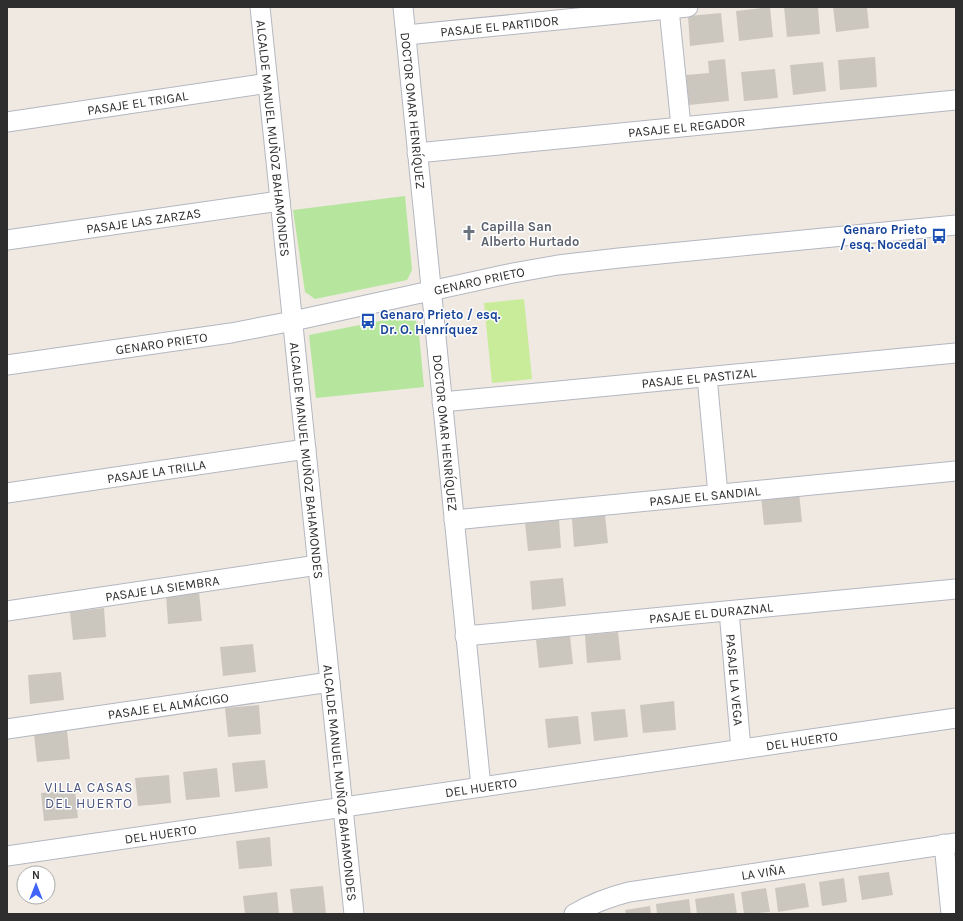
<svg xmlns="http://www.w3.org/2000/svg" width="963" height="921" font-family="Karla,sans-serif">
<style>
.green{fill:#b6e59e}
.pitch{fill:#c9ec9a}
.building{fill:#cbc7bf}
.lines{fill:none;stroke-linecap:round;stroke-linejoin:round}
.minor-casing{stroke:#b4b7c1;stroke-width:21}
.minor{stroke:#fff;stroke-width:19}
.labels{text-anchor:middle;stroke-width:3;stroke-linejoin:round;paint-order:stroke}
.street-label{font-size:13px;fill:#2e2e2e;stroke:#fff}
.worship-label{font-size:13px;font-weight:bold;fill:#5b616d;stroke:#fff;text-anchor:start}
.transit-label{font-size:13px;font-weight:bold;fill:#164399;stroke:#fff;text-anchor:end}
.neighbourhood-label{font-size:14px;letter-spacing:1px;fill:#4d5680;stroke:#fff}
</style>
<rect width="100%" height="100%" fill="#efe9e1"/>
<path class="green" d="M405,196l7,74 -5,10 -92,19 -10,-7 -12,-82z
M411,315l7,9 6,63 -108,11 -7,-63z"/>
<path class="pitch" d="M524,299l8,80 -40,4 -8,-80z"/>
<path class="building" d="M770,7l3,30 -34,4 -3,-30z
M784,7h34l2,27 -33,3z
M833,7h34l2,21 -33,4z
M721,13l3,29 -34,4 -2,-30z
M875,57l2,30 -37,3 -2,-30z
M725,59l4,42 -40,4 -3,-30 23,-2 -1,-12z
M823,62l3,29 -33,4 -3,-30z
M775,69l3,29 -34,3 -3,-29z
M799,492l3,30 -38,3 -3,-29z
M605,515l3,28 -34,4 -2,-28z
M559,519l2,29 -33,3 -3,-28z
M563,578l3,28 -34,4 -2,-29z
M199,592l3,29 -34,3 -2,-29z
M104,608l2,29 -33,3 -3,-28z
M618,632l3,28 -34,3 -2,-28z
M570,636l3,28 -34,4 -3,-28z
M253,644l3,28 -33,4 -3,-29z
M61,672l3,28 -34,4 -2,-29z
M674,701l2,29 -33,3 -3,-28z
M259,705l2,29 -33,3 -3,-29z
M625,709l3,28 -34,4 -3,-29z
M578,716l3,28 -33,4 -3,-29z
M67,731l3,28 -33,3 -3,-28z
M265,760l3,28 -33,4 -3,-29z
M217,768l3,29 -34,3 -3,-28z
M169,775l2,28 -33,3 -3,-28z
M75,790l3,28 -34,3 -3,-28z
M270,837l2,29 -33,3 -3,-28z
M889,872l4,23 -31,5 -4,-24z
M844,878l3,24 -25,4 -3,-24z
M805,883l4,24 -31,5 -3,-24z
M323,886l3,28h-33l-3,-25z
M766,888l4,24 -26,2 -3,-22z
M277,892l2,22h-34l-2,-18z
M734,893l3,21h-40l-2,-15z
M689,899l2,15h-34l-1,-10z
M650,906l1,8h-25l-1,-4z"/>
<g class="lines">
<defs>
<g id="minor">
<path id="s1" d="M260,7l94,907"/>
<path id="s2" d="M403,7l78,780"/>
<path d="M669,9l12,117"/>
<path id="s3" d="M406,35l282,-28"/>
<path id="s4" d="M7,122l261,-39"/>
<path id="s5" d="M417,153l539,-53"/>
<path id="s6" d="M7,240l273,-39"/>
<path id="s7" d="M7,365l224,-32 62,-12 215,-47 50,-9 61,-7 337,-33"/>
<path d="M707,377l11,117"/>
<path id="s8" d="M442,402l514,-49"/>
<path id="s9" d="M7,493l299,-44"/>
<path id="s10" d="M454,520l502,-49"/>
<path id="s11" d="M7,611l311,-46"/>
<path id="s12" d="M729,611l12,138"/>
<path id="s13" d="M465,636l491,-47"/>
<path id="s14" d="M7,729l323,-47"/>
<path d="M944,844l7,70"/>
<path id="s15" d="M7,856l949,-138"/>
<path id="s16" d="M574,914c17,-10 35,-17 55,-22l327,-49"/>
</g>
</defs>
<use href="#minor" class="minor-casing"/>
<use href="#minor" class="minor"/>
</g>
<defs>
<symbol id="church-bare" viewBox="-9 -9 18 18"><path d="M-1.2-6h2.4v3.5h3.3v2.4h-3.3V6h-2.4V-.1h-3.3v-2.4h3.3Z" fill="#6b7280" stroke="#fff" stroke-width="2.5" paint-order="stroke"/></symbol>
<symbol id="bus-bare" viewBox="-9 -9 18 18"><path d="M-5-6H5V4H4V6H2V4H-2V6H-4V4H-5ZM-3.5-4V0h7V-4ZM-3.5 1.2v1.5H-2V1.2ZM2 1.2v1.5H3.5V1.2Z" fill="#1a4fb4" stroke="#fff" stroke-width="2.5" paint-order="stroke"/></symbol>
</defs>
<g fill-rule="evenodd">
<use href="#church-bare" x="458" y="222" width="22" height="22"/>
<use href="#bus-bare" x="928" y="225" width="22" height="22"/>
<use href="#bus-bare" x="357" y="310" width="22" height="22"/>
</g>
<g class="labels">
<g class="street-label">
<text dy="5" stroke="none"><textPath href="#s3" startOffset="94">PASAJE EL PARTIDOR</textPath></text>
<text dy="5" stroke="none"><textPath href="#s4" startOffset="132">PASAJE EL TRIGAL</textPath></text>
<text dy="5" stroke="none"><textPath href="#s2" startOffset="104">DOCTOR OMAR HENRÍQUEZ</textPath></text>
<text dy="5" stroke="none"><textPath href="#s5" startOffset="271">PASAJE EL REGADOR</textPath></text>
<text dy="5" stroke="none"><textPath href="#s1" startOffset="132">ALCALDE MANUEL MUÑOZ BAHAMONDES</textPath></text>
<text dy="5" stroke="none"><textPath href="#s6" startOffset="138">PASAJE LAS ZARZAS</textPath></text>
<text dy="5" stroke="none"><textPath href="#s7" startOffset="480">GENARO PRIETO</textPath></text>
<text dy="5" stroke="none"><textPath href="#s7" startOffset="156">GENARO PRIETO</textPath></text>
<text dy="5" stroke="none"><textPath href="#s8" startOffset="258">PASAJE EL PASTIZAL</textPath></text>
<text dy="5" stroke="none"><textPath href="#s2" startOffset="428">DOCTOR OMAR HENRÍQUEZ</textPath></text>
<text dy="5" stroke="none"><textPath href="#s1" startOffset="456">ALCALDE MANUEL MUÑOZ BAHAMONDES</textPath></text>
<text dy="5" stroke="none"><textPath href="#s9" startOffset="151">PASAJE LA TRILLA</textPath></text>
<text dy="5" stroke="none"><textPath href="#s10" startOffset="252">PASAJE EL SANDIAL</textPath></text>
<text dy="5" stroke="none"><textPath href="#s11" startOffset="157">PASAJE LA SIEMBRA</textPath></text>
<text dy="5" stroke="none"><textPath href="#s13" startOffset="247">PASAJE EL DURAZNAL</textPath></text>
<text dy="5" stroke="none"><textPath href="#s12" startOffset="69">PASAJE LA VEGA</textPath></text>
<text dy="5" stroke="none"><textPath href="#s14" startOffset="163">PASAJE EL ALMÁCIGO</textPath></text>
<text dy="5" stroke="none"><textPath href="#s15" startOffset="803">DEL HUERTO</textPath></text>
<text dy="5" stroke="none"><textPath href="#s1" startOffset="780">ALCALDE MANUEL MUÑOZ BAHAMONDES</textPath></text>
<text dy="5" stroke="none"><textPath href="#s15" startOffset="479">DEL HUERTO</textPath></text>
<text dy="5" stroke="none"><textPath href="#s15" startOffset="155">DEL HUERTO</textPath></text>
<text dy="5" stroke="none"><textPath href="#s16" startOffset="195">LA VIÑA</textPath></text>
</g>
<g class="worship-label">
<text x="481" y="231">Capilla San<tspan x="481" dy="15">Alberto Hurtado</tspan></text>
</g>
<g class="transit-label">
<text x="927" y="234">Genaro Prieto<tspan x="927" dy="15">/ esq. Nocedal</tspan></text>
<text x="380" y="319" text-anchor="start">Genaro Prieto / esq.<tspan x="380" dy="15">Dr. O. Henríquez</tspan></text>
</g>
<g class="neighbourhood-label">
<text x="89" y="792">VILLA CASAS<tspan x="89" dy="16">DEL HUERTO</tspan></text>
</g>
</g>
<rect width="963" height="921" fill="none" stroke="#2e2e2e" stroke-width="16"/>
<g transform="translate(36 885)"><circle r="19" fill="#ffffff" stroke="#ababab"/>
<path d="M0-3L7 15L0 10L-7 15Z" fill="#4264fb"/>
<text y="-6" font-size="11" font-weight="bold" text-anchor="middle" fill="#2e2e2e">N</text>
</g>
</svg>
